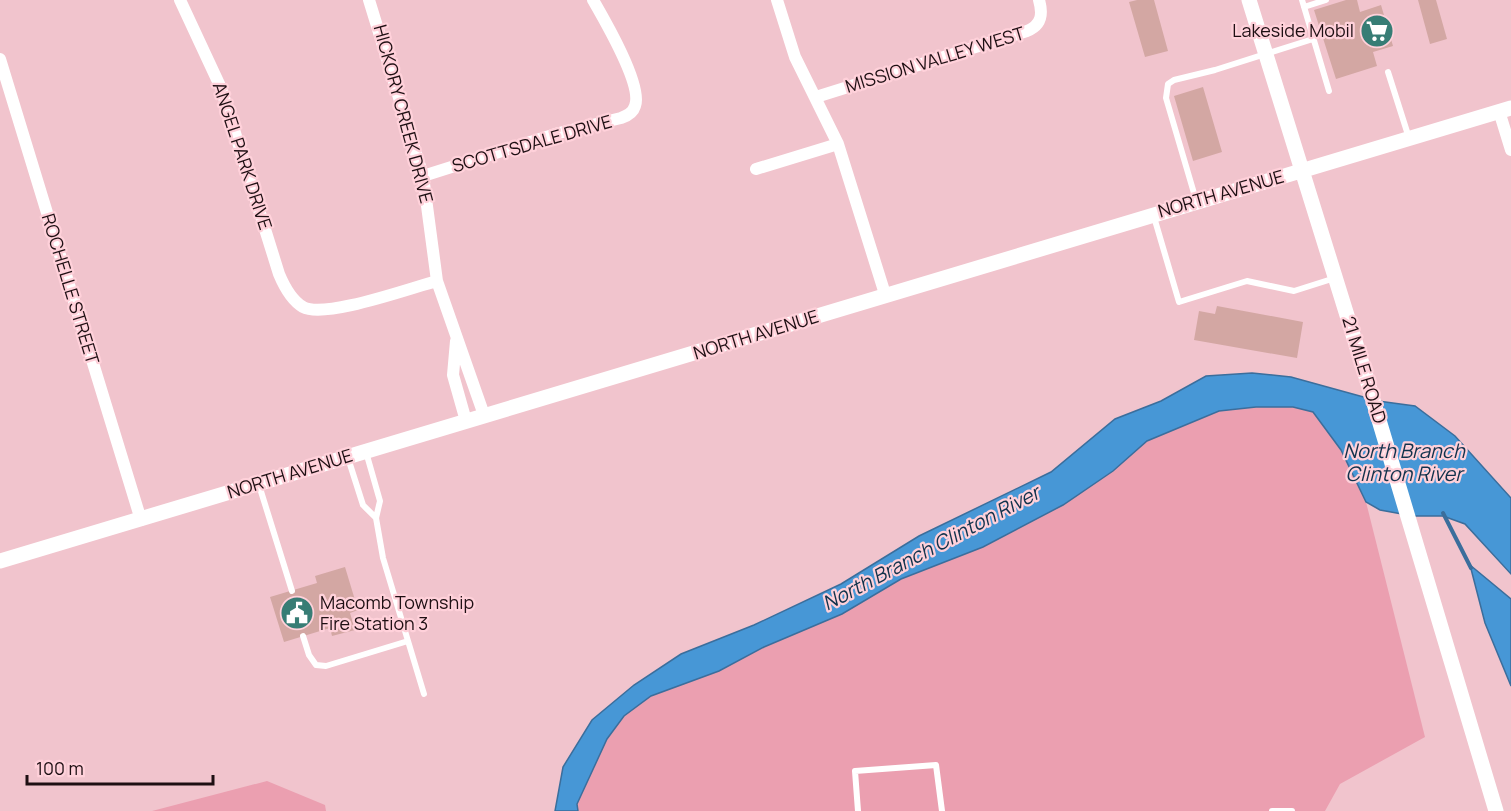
<svg xmlns="http://www.w3.org/2000/svg" width="1511" height="811" font-family="Manrope,sans-serif">
<style>
.green{fill:#eb9fb0}
.water{fill:#4797d6;stroke:#3b6e9c;stroke-width:1.5}
.lines{fill:none;stroke-linecap:round;stroke-linejoin:round}
.stream{stroke:#3b6e9c;stroke-width:4}
.building{fill:#d3a7a3}
.service{stroke:#fff;stroke-width:6}
.minor{stroke:#fff;stroke-width:12}
.tertiary{stroke:#fff;stroke-width:15}
.labels{text-anchor:middle;stroke-width:4.5;stroke-linejoin:round;paint-order:stroke}
.poi-label{font-size:18px;fill:#1e0f13;stroke:#ffd1da;text-anchor:end}
.street-label{font-size:18px;fill:#1e0f13;stroke:#ffd1da}
.water-label{font-size:20px;font-style:italic;fill:#11324c;stroke:#ffd1da}
</style>
<rect width="100%" height="100%" fill="#f1c4cd"/>
<path class="green" d="M1256,407h37l20,5 28,38 25,52 59,235 -85,47 -15,27h-747l-1,-7 30,-65 17,-23 27,-20 68,-25 45,-24 78,-33 59,-35 82,-32 80,-42 50,-34 34,-30 72,-30z
M267,781l58,24 1,6h-174z"/>
<path class="water" d="M1252,373l39,4 87,24 37,5 40,30 56,62v76l-46,-50 -22,-8h-30l-33,-6 -14,-8 -25,-52 -28,-38 -20,-5h-37l-37,4 -72,30 -34,30 -50,34 -80,42 -82,32 -59,35 -78,33 -45,24 -68,25 -27,20 -17,23 -30,65 1,7h-23l8,-44 29,-47 42,-35 47,-31 73,-29 87,-41 78,-48 132,-64 64,-53 46,-18 45,-25z
M1470,565l41,34v87l-26,-63z"/>
<g class="lines">
<path class="stream" d="M1443,513l28,55"/>
</g>
<path class="building" d="M1137,0h17l14,51 -23,6 -16,-55z
M1346,0h11l3,12 21,-7 12,41 -20,6 4,14 -41,13 -22,-69z
M1418,0h18l11,39 -17,5z
M1203,87l19,65 -29,9 -19,-65z
M1217,306l86,16 -6,36 -103,-18 5,-29 16,3z
M345,567l13,43 -8,3 5,17 -23,6 -2,-8 -46,14 -14,-45 47,-14 -2,-7z"/>
<g class="lines">
<path class="service" d="M1302,0l27,91
M1304,7l22,-7
M1388,72l21,66
M1196,200l-30,-102 2,-14 6,-4 41,-10 98,-31
M1154,217l25,85 68,-21 47,10 41,-13
M366,452l14,49 -4,17 7,40 41,136
M348,458l15,47 13,13
M259,485l33,106
M303,636l6,19 7,10 10,1 82,-25
M858,811l-3,-40 81,-6 6,46
M1272,811h20"/>
<path class="minor" d="M180,0l41,88 58,186c5,12 12,26 24,33 22,12 107,-19 134,-26
M369,0l54,176 14,105 47,134
M777,0l18,57 43,87 47,150
M0,59l141,461
M816,97l211,-66c15,-6 16,-17 12,-31
M1499,111l12,39
M756,169l82,-25
M423,176l136,-43 62,-15c6,-2 12,-5 14,-12 8,-20 -31,-87 -42,-106
M456,341l-3,34 13,46"/>
<path class="tertiary" d="M1249,0l115,370 132,441
M0,561l1511,-453"/>
</g>
<defs>
<symbol id="supermarket-disc" viewBox="-11 -11 22 22"><circle r="9.5" fill="#377d75" stroke="#ffd1da"/><path d="M-6-5.5h2.5l.6 2H6L4.5 2H-2.5L-4.4-4H-6ZM-1.5 3.2a1.3 1.3 0 1 0 .1 0ZM3 3.2a1.3 1.3 0 1 0 .1 0Z" fill="#fff"/></symbol>
<symbol id="civic-disc" viewBox="-11 -11 22 22"><circle r="9.5" fill="#377d75" stroke="#ffd1da"/><path d="M-.6-6.5H3V-4.5H.6V-3L4-1V1h2V6H-6V1h2V-1L-.6-3ZM-1.2 2.5V6h2.4V2.5Z" fill="#fff"/></symbol>
</defs>
<g fill-rule="evenodd">
<use href="#supermarket-disc" x="1358" y="12" width="38" height="38"/>
<use href="#civic-disc" x="278" y="594" width="38" height="38"/>
</g>
<g class="labels">
<g class="poi-label">
<text x="1354" y="37">Lakeside Mobil</text>
<text x="320" y="609" text-anchor="start">Macomb Township<tspan x="320" dy="21">Fire Station 3</tspan></text>
</g>
<g class="street-label">
<text transform="translate(935 60) rotate(-17)" y="6">MISSION VALLEY WEST</text>
<text transform="translate(403 114) rotate(75)" y="6">HICKORY CREEK DRIVE</text>
<text transform="translate(532 144) rotate(-16)" y="6">SCOTTSDALE DRIVE</text>
<text transform="translate(242 156) rotate(72)" y="6">ANGEL PARK DRIVE</text>
<text transform="translate(1221 194) rotate(-16)" y="6">NORTH AVENUE</text>
<text transform="translate(70 289) rotate(73)" y="6">ROCHELLE STREET</text>
<text transform="translate(756 335) rotate(-17)" y="6">NORTH AVENUE</text>
<text transform="translate(1364 370) rotate(73)" y="6">21 MILE ROAD</text>
<text transform="translate(290 474) rotate(-17)" y="6">NORTH AVENUE</text>
</g>
<g class="water-label">
<text x="1404" y="458">North Branch<tspan x="1404" dy="23">Clinton River</tspan></text>
<text transform="translate(931 548) rotate(-28)" y="7">North Branch Clinton River</text>
</g>
</g>
<path d="M27 775v9h186v-9" fill="none" stroke="#1e0f13" stroke-width="3"/>
<text x="36" y="775" font-size="18" fill="#1e0f13" stroke="#ffd1da" stroke-width="4.5" paint-order="stroke">100 m</text>
</svg>
